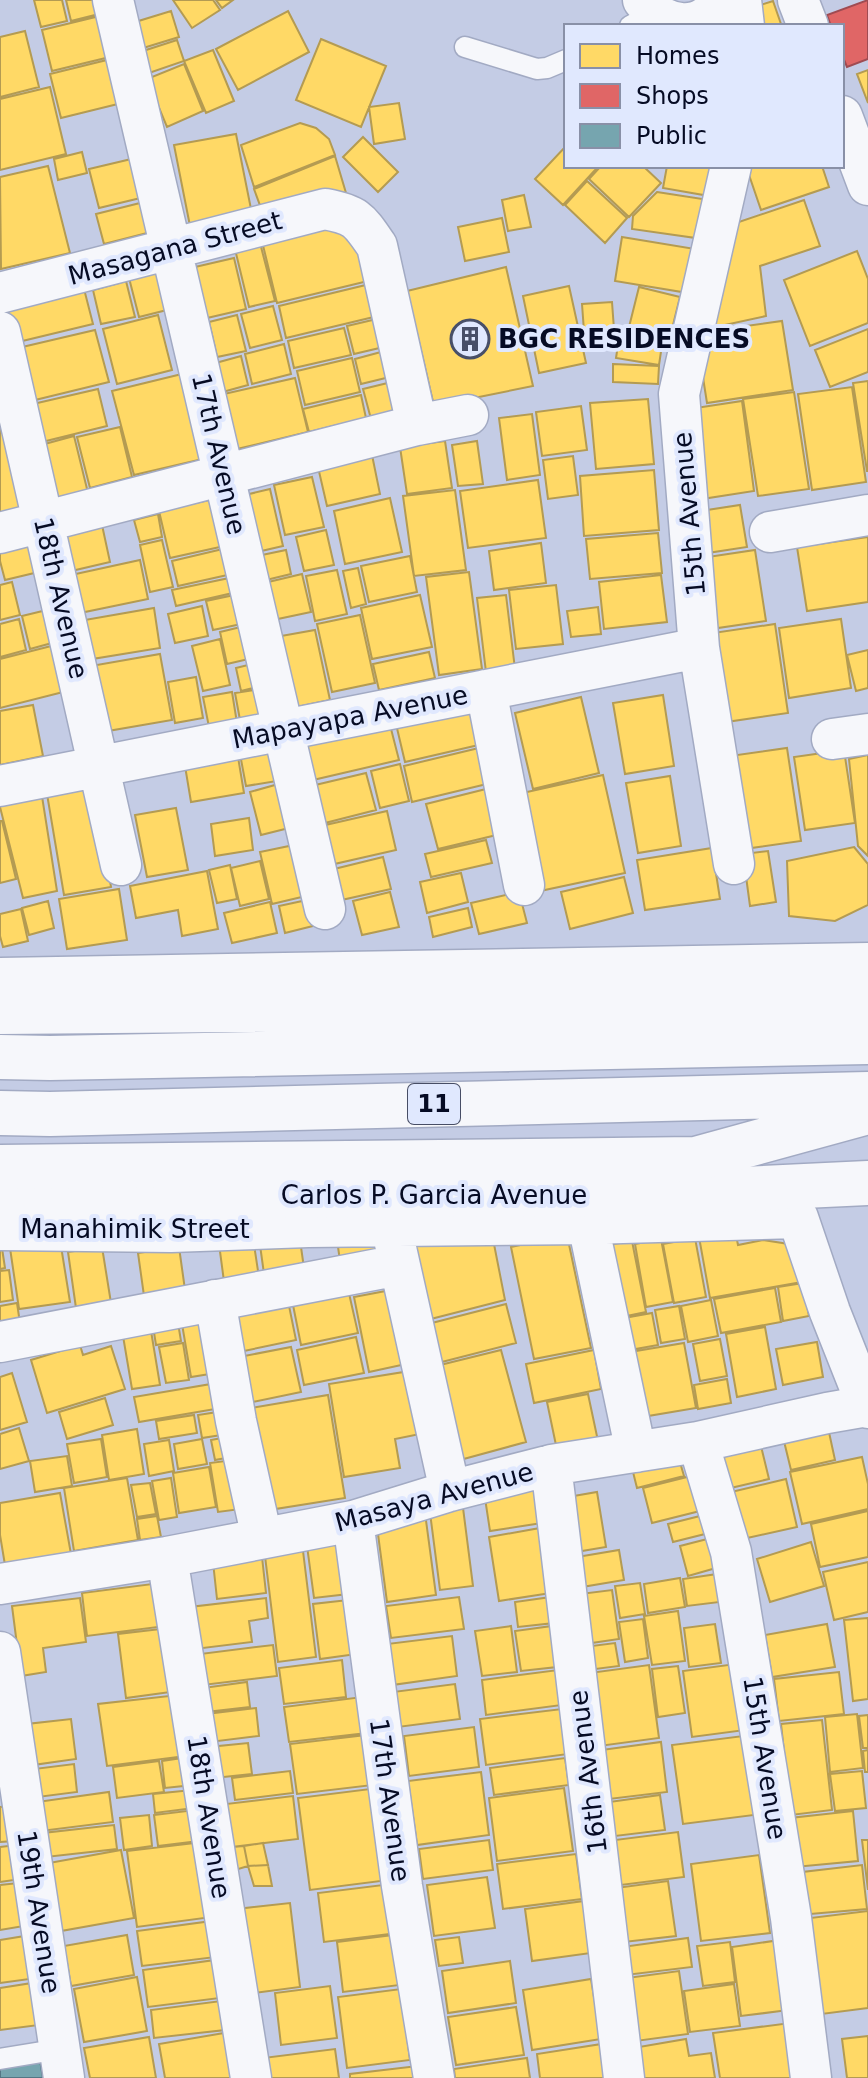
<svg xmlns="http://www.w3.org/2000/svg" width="868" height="2078" font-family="'DejaVu Sans',sans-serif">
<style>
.homes{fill:#ffd966;stroke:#b49b52;stroke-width:2}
.shops{fill:#e06666;stroke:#9f4b52;stroke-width:2}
.public{fill:#76a5af;stroke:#547785;stroke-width:2}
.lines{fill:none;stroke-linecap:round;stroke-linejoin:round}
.lane-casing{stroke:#a2aac3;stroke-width:23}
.street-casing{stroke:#a2aac3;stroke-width:43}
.secondary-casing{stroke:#a2aac3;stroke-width:47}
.primary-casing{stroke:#a2aac3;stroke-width:47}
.lane{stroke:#f6f7fb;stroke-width:20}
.street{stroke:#f6f7fb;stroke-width:40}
.secondary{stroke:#f6f7fb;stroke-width:44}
.primary{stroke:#f6f7fb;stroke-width:44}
.labels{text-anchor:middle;stroke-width:8;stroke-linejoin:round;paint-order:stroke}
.shield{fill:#e0e8fe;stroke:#474d65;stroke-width:2}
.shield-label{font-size:24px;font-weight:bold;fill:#060b24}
.street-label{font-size:26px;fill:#060b24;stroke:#e0e8fe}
.poi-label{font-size:26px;font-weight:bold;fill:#060b24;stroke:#e0e8fe;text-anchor:start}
</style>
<rect width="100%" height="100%" fill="#c4cce5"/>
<path class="homes" d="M34,0h28l5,21 -26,6z
M66,0h42l3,11 -40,10z
M173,0h40l7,10 -28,18z
M216,0h17l-11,8z
M773,1l8,23 -7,2h-20l-6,-17z
M171,11l8,26 -39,12 -8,-26z
M288,11l21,41 -71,38 -22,-41z
M108,14l10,41 -66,16 -10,-41z
M25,31l14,56 -39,10v-60z
M321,39l65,27 -25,61 -65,-27z
M177,40l7,21 -35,12 -6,-22z
M213,50l21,51 -28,12 -22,-52z
M115,58l11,44 -65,16 -11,-44z
M184,64l19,47 -36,16 -20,-48z
M868,70v33l-11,-29z
M50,87l16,67 -66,16v-71z
M399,103l6,36 -31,5 -5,-37z
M300,123l16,5 13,11 6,16 -81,32 -13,-42z
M236,134l16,80 -62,12 -16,-81z
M363,137l35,35 -20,20 -35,-35z
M566,146v20h27l3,3 -33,36 -28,-26z
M82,152l5,21 -29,7 -4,-21z
M144,156l9,39 -54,13 -10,-39z
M335,156l11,37 -85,15 -7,-19z
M48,166l22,87 -69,16 -1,-92z
M601,166h42l18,17 -32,34 -40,-38z
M667,166h53l-5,31 -52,-9z
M746,166h76l7,21 -68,23z
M587,181l40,37 -22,25 -40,-38z
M657,192l52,8 -6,39 -71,-10 1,-13z
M524,195l7,32 -23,4 -6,-31z
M804,200l16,46 -60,20 6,50 -55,12 16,-102z
M148,201l7,30 -51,13 -8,-30z
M502,218l7,34 -44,9 -7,-34z
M344,221l13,11 11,49 -91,22 -16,-66z
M622,237l73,12 -7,44 -73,-12z
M259,239l16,62 -26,6 -15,-62z
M857,251l11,28v44l-58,23 -26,-66z
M234,258l12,51 -39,9 -12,-51z
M160,266l11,43 -32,8 -11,-43z
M506,267l27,119 -99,20 -27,-115z
M126,281l9,36 -34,7 -8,-34z
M374,283l8,32 -96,23 -7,-32z
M83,285l10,39 -79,19 -10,-39z
M569,286l17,77 -47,10 -16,-77z
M639,287l41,10 -10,40 -41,-10z
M612,302l3,41 -30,2 -3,-41z
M273,306l9,34 -32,8 -9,-34z
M158,315l14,55 -55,14 -14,-55z
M237,315l9,36 -29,6 -8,-35z
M381,318l7,28 -34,8 -7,-28z
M782,321l11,69 -86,13 -11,-70z
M344,328l7,27 -57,13 -6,-27z
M868,329v43l-38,15 -15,-37z
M95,330l14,52 -78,19 -13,-53z
M620,332l43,6 -4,27 -43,-7z
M284,344l7,30 -39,10 -7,-30z
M392,349l6,26 -37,9 -6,-25z
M241,356l7,29 -29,8 -7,-29z
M352,358l8,34 -55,13 -8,-34z
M613,364l46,2 -1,18 -45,-2z
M186,373l21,85 -73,17 -22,-84z
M295,378l13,54 -71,17 -13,-55z
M400,380l8,30 -37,9 -8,-30z
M868,381v90h-1l-14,-88z
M852,387l14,95 -54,8 -14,-96z
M98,389l9,37 -65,16 -9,-38z
M794,392l15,97 -51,7 -15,-97z
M361,395l5,23 -57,14 -6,-23z
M648,399l6,65 -58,5 -6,-66z
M742,401l12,90 -52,8 -13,-90z
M581,406l6,44 -45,6 -6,-44z
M532,414l8,61 -33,5 -8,-62z
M0,421l33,87 -33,8z
M120,427l12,50 -42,11 -13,-51z
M74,436l14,57 -33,7 -14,-55z
M445,441l7,47 -45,6 -7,-47z
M477,441l6,43 -25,2 -6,-41z
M372,455l8,39 -53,12 -9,-39z
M573,456l5,39 -30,4 -5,-39z
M654,470l5,60 -75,6 -4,-60z
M312,477l12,50 -39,8 -11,-50z
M538,480l8,58 -78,10 -8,-57z
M270,489l13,57 -26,6 -12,-57z
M455,490l11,80 -52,6 -11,-80z
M218,498l11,47 -59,13 -11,-47z
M390,498l12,54 -57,12 -11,-53z
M740,505l7,42 -46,7 -7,-42z
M158,514l4,23 -22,5 -6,-22z
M102,525l8,37 -43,10 -8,-38z
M326,530l8,35 -30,6 -8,-34z
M658,533l4,40 -72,6 -4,-40z
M868,537v65l-61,9 -10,-64z
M40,539l7,31 -42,10 -5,-19v-12z
M162,540l11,47 -23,5 -10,-47z
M541,543l5,40 -52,7 -5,-39z
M227,548l5,26 -54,12 -6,-25z
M286,550l5,24 -29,7 -5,-25z
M755,550l11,71 -55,8 -10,-71z
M410,556l7,36 -48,10 -8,-36z
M140,560l8,39 -68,14 -9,-38z
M358,568l8,36 -15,4 -8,-37z
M337,570l10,44 -32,7 -9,-45z
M469,572l13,97 -43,6 -13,-98z
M302,574l9,38 -38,8 -9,-37z
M661,575l6,47 -63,7 -5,-47z
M234,577l3,15 -61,14 -4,-16z
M12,582l8,33 -20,5v-35z
M556,585l7,59 -47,5 -7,-59z
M239,594l7,29 -33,7 -7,-29z
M420,595l12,52 -60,12 -11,-51z
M506,595l9,74 -29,3 -9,-74z
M202,606l6,30 -33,7 -7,-29z
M598,607l3,27 -30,3 -4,-26z
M55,608l8,32 -33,9 -8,-33z
M154,608l6,40 -74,12 -7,-39z
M360,615l15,68 -43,9 -15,-68z
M19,619l7,31 -26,7v-33z
M841,619l10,69 -62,10 -10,-70z
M775,624l13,89 -62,9 -13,-89z
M249,625l8,32 -30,7 -7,-32z
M315,630l15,70 -33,7 -16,-71z
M220,639l10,46 -27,6 -11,-45z
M63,643l12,46 -75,19v-49z
M868,650v38l-12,3 -9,-36z
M429,652l6,26 -56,12 -6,-26z
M160,654l12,66 -70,12 -11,-66z
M256,663l5,23 -20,5 -5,-23z
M196,677l7,41 -28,5 -7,-41z
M260,689l5,27 -25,4 -5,-27z
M232,692l5,31 -28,4 -6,-30z
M663,695l11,71 -49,8 -12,-71z
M581,697l18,76 -66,16 -18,-76z
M33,705l10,51 -43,9v-54z
M474,706l9,38 -78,18 -9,-38z
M389,721l10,39 -86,20 -9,-39z
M277,747l6,33 -37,6 -6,-32z
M483,747l8,36 -79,19 -8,-36z
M787,748l14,93 -57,8 -14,-93z
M844,750l11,73 -50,7 -11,-73z
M237,751l7,42 -53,9 -7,-42z
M868,755v101l-10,-10 -9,-87z
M400,764l9,37 -29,7 -9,-37z
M366,773l10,37 -55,14 -10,-38z
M603,775l22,98 -85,18 -22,-97z
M670,776l11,70 -43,7 -12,-70z
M282,783l11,44 -32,8 -11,-43z
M95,786l16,101 -47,8 -17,-101z
M494,787l11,46 -67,16 -12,-45z
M41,790l16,101 -34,7 -23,-91v-11z
M176,808l12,62 -41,7 -12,-62z
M387,811l9,39 -66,15 -9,-39z
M249,818l4,32 -38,6 -4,-32z
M0,821h2l14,58 -16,4z
M486,840l6,23 -61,14 -6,-23z
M294,845l12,51 -34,8 -12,-52z
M854,847l14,17v41l-33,16 -46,-5 -2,-55z
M712,848l8,51 -75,11 -8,-50z
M768,851l8,51 -26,4 -7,-52z
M383,857l8,32 -54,12 -7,-31z
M260,861l9,38 -29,7 -9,-38z
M230,865l7,34 -20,4 -8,-33z
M207,871l11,58 -36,7 -4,-26 -42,8 -6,-32z
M461,873l7,29 -41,11 -7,-31z
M624,877l9,36 -63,16 -9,-37z
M119,889l8,51 -60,9 -8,-50z
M390,892l9,35 -37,8 -9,-34z
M519,892l8,31 -48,11 -8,-31z
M307,900l6,26 -28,7 -6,-27z
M48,901l6,27 -25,7 -7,-27z
M270,902l7,31 -45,10 -8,-30z
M468,908l4,19 -39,10 -4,-20z
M21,909l7,32 -25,6 -3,-11v-22z
M372,1228l6,35 -37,5 -5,-35z
M735,1230l3,15 25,-5 32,5 7,37 -92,16 -11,-61z
M492,1234l13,66 -82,21 -18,-79z
M0,1235l5,33 -5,1z
M567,1235l24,113 -57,11 -23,-112z
M253,1238l7,46 -35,5 -6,-45z
M695,1238l11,59 -32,6 -11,-59z
M661,1239l12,63 -27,5 -11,-63z
M60,1240l10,62 -51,7 -9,-61z
M300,1240l5,35 -40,6 -5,-36z
M632,1241l14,71 -24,5 -14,-72z
M102,1247l9,56 -35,5 -8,-56z
M179,1247l7,50 -41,6 -7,-50z
M9,1270l4,30 -13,2v-31z
M803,1283l6,33 -26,5 -5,-34z
M775,1288l6,34 -60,11 -7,-34z
M348,1289l10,44 -57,12 -9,-45z
M391,1290l15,74 -37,8 -15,-75z
M711,1300l7,36 -30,6 -7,-36z
M288,1301l8,39 -57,12 -8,-40z
M17,1303l4,27 -21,-2v-22z
M506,1304l10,39 -82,21 -10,-39z
M679,1306l6,33 -24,4 -6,-33z
M652,1313l6,32 -28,5 -6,-32z
M207,1320l9,53 -25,4 -9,-53z
M178,1323l3,18 -25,4 -3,-19z
M765,1327l11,62 -39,8 -11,-63z
M151,1331l9,54 -28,4 -9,-53z
M356,1337l8,36 -60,12 -7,-35z
M720,1339l7,37 -27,5 -7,-37z
M817,1342l6,35 -40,8 -7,-36z
M183,1343l6,37 -23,3 -7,-36z
M684,1343l12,65 -54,9 -12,-65z
M80,1345l3,10 28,-9 14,43 -78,24 -16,-53z
M291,1347l10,45 -53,11 -9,-46z
M501,1350l25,92 -66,18 -24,-94z
M594,1350l7,39 -67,14 -8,-39z
M410,1371l10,63 -25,5 5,29 -56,9 -15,-93z
M12,1373l15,49 -27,8v-53z
M727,1379l4,24 -33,6 -4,-24z
M217,1383l4,25 -82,14 -5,-25z
M588,1394l10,47 -41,9 -10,-48z
M328,1395l17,103 -76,12 -18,-102z
M105,1398l8,27 -46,14 -8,-27z
M224,1411l4,23 -26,4 -4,-23z
M194,1415l3,18 -38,6 -3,-18z
M827,1423l8,37 -44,10 -9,-37z
M19,1428l10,33 -29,8v-35z
M137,1429l7,45 -35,6 -7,-45z
M227,1437l4,20 -16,3 -4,-20z
M759,1438l10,41 -47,11 -10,-41z
M101,1439l6,38 -33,6 -7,-39z
M202,1439l5,25 -29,5 -4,-25z
M169,1440l5,31 -25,5 -5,-32z
M677,1452l7,24 -47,12 -6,-24z
M67,1456l5,30 -37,6 -5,-31z
M862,1457l6,27v25l-66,15 -12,-52z
M233,1460l8,49 -23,3 -8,-49z
M209,1467l7,40 -37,6 -6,-40z
M699,1474l9,35 -56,14 -9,-35z
M535,1476l7,47 -52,8 -7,-46z
M127,1478l11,62 -64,11 -10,-63z
M171,1478l6,39 -18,3 -7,-39z
M786,1479l11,48 -59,13 -11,-47z
M150,1483l6,31 -19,3 -6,-32z
M597,1492l9,55 -36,6 -8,-55z
M60,1493l11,61 -66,11 -5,-30v-32z
M462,1500l11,86 -33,4 -11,-85z
M868,1511v46l-48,10 -9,-43z
M425,1513l11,82 -49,7 -11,-83z
M708,1514l5,18 -40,10 -5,-18z
M157,1516l4,21 -21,3 -3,-21z
M540,1528l11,65 -52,8 -10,-64z
M715,1537l8,29 -35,10 -8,-30z
M351,1541l6,52 -43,5 -7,-52z
M811,1542l13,44 -54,16 -13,-43z
M619,1550l5,30 -48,8 -5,-30z
M303,1551l13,106 -38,5 -13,-106z
M262,1557l4,36 -49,6 -4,-37z
M868,1562v50l-34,8 -11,-48z
M724,1573l4,28 -41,5 -4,-27z
M680,1578l5,29 -37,6 -4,-29z
M160,1583l6,43 -79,10 -5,-43z
M640,1583l5,31 -25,4 -5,-32z
M612,1590l7,49 -41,6 -6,-50z
M459,1597l5,32 -73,9 -5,-32z
M551,1597l3,26 -36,4 -3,-25z
M80,1598l6,44 -43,6 3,24 -25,4 -9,-70z
M266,1598l2,20 -19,3 3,21 -57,7 -5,-42z
M357,1599l7,54 -44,6 -7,-55z
M678,1611l7,50 -33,4 -8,-49z
M868,1618v81l-15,2 -9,-81z
M643,1619l5,39 -23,4 -6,-40z
M715,1624l6,39 -32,4 -5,-39z
M827,1624l8,43 -63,10 -7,-42z
M511,1626l6,46 -35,4 -7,-45z
M552,1626l5,41 -36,4 -6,-40z
M169,1628l9,63 -52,7 -8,-64z
M452,1636l5,40 -65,9 -5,-41z
M615,1643l4,23 -39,5 -4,-23z
M273,1645l4,31 -74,9 -3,-31z
M342,1660l4,37 -62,7 -5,-36z
M743,1663l10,66 -61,8 -9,-66z
M649,1665l10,73 -67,9 -10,-73z
M678,1666l7,47 -27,4 -6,-48z
M558,1670l4,35 -76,10 -4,-35z
M839,1672l5,42 -65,7 -5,-42z
M247,1682l3,25 -44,5 -3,-24z
M455,1684l5,35 -62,8 -5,-35z
M178,1695l8,61 -79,10 -9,-62z
M362,1697l5,36 -78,9 -5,-35z
M256,1708l3,28 -49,6 -4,-28z
M562,1709l6,45 -82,11 -6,-46z
M857,1714l6,54 -33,4 -5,-55z
M868,1715v33h-5l-4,-32z
M71,1719l5,40 -43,6 -6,-41z
M822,1720l10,90 -41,5 -10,-91z
M474,1727l5,40 -70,9 -5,-40z
M366,1735l7,50 -76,9 -7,-50z
M751,1735l11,79 -79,10 -11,-79z
M661,1742l6,50 -66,8 -7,-49z
M248,1743l4,31 -38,4 -5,-31z
M868,1750v22h-3l-2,-21z
M189,1757l4,28 -28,3 -3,-27z
M565,1758l4,27 -75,10 -4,-27z
M159,1761l5,31 -47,6 -4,-31z
M74,1764l3,28 -39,5 -4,-28z
M290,1771l3,22 -58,7 -3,-22z
M862,1771l4,37 -31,3 -5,-37z
M481,1772l8,63 -72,10 -9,-64z
M378,1788l11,92 -79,10 -12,-92z
M564,1788l9,63 -76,10 -8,-63z
M192,1790l2,18 -39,5 -2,-19z
M109,1792l4,30 -72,9 -4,-29z
M660,1795l5,35 -58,7 -5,-34z
M293,1796l5,43 -66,8 -6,-43z
M11,1806l3,35 -14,1v-35z
M195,1810l4,31 -41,5 -4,-31z
M853,1811l5,50 -63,6 -5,-49z
M149,1815l3,31 -28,4 -4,-32z
M114,1825l3,24 -71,8 -3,-24z
M678,1832l6,45 -71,9 -6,-45z
M489,1840l4,30 -70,9 -4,-30z
M862,1840h6v50z
M203,1842l9,75 -75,10 -10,-76z
M263,1843l5,22 -20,1 -4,-20z
M16,1845l5,34 -21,3v-35z
M244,1846l4,20 -16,5v-24z
M121,1850l13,68 -73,13 -12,-68z
M576,1854l6,45 -79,10 -6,-45z
M759,1855l11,78 -69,8 -10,-77z
M268,1865l4,21h-18l-6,-20z
M862,1865l5,44 -68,6 -5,-42z
M487,1877l8,51 -61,8 -7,-51z
M668,1881l8,55 -52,6 -8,-54z
M18,1883l6,43 -24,4v-45z
M391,1884l7,49 -74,9 -6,-49z
M584,1901l7,52 -59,8 -7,-52z
M290,1903l10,84 -53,7 -10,-85z
M868,1911v97l-54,7 -12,-96z
M212,1921l4,36 -74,9 -5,-35z
M401,1934l7,50 -65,8 -6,-50z
M31,1935l6,43 -37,5v-43z
M127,1935l7,40 -63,11 -7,-40z
M459,1937l4,26 -24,3 -4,-26z
M688,1938l4,29 -66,8 -4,-28z
M780,1940l9,70 -48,6 -9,-69z
M730,1942l5,40 -32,4 -6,-40z
M215,1960l5,38 -72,9 -5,-37z
M510,1961l6,42 -68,10 -6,-42z
M679,1971l9,63 -52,7 -9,-63z
M137,1977l10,54 -63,11 -10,-53z
M591,1979l10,60 -69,11 -9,-60z
M32,1983l7,42 -39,5v-42z
M734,1984l6,42 -50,6 -6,-41z
M330,1986l7,52 -56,7 -6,-52z
M401,1989l9,71 -63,8 -9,-71z
M221,2001l4,29 -71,8 -3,-28z
M516,2007l8,48 -68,10 -8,-48z
M790,2023l8,55h-78l-7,-45z
M224,2033l8,45h-67l-6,-34z
M868,2036v42h-21l-5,-39z
M149,2037l7,41h-66l-6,-30z
M686,2039l3,17 22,-3 4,25h-71l-5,-31z
M608,2043l6,35h-74l-3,-24z
M335,2049l4,29h-74l-2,-20z
M527,2058l3,20h-75l-1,-9z
M426,2065l2,13h-78v-4z"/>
<path class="shops" d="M868,0v59l-21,8 -5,-12v-29h-11l-4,-11z"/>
<path class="public" d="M39,2054l4,24h-43v-18z"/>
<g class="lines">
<defs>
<path id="lane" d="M630,26l24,-13
M465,47l72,22 10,-1 19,-8
M0,2059l60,-10"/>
<path id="street" d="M113,0l212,909
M643,0c21,28 59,34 78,0
M741,0l3,26
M798,0l10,26
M842,116l26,69
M731,166l-52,228 20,254 35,216
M0,293l325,-84c32,6 34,11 52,37l40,179
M0,332l121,533
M770,532l98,-17
M0,533l417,-108 51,-10
M486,690l38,195
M832,739l36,-5
M0,786l699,-138
M588,1224l48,228
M0,1230l171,2 137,-5 280,-3 210,-6 32,94 38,96
M394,1239l56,252
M215,1300l21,121 26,117
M0,1342l399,-77
M698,1442l33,110 60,366 20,160
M551,1465l73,613
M353,1521l49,365 32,192
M167,1557l84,521
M0,1584l167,-27 186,-36 97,-30 101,-26 147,-23 129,-29 40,-7
M0,1652l64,426"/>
<path id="secondary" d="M0,1197l635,-3 233,-11"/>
<path id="primary" d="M0,980l868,-15
M0,1012l868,-8
M0,1057l50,1 818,-16
M0,1113l50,1 818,-20
M0,1167l696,-8 172,-47"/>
</defs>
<use href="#lane" class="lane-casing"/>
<use href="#street" class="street-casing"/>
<use href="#secondary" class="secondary-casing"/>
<use href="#primary" class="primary-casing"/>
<use href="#lane" class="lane"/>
<use href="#street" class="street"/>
<use href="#secondary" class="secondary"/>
<use href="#primary" class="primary"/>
</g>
<defs>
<symbol id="building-ring" viewBox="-11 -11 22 22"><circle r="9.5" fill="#e0e8fe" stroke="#484f68" stroke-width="1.5"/><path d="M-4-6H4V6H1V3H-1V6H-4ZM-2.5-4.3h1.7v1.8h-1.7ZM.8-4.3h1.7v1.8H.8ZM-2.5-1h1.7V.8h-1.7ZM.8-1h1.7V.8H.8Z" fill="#484f68"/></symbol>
</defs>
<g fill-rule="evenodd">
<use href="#building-ring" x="448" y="317" width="44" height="44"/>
</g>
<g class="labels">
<rect class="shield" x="408" y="1084" width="52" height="40" rx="6"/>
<g class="shield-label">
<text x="434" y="1112">11</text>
</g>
<g class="street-label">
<text transform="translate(175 248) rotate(-15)" y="9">Masagana Street</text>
<text transform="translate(219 454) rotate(77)" y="9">17th Avenue</text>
<text transform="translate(689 514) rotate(-95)" y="9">15th Avenue</text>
<text transform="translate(61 598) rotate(77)" y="9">18th Avenue</text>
<text transform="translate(350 717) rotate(-11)" y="9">Mapayapa Avenue</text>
<text x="434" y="1204">Carlos P. Garcia Avenue</text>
<text x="135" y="1238">Manahimik Street</text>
<text transform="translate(434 1497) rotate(-15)" y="9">Masaya Avenue</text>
<text transform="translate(765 1758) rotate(81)" y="9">15th Avenue</text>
<text transform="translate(588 1772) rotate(-97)" y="9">16th Avenue</text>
<text transform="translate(390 1800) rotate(82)" y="9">17th Avenue</text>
<text transform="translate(209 1817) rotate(81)" y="9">18th Avenue</text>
<text transform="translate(39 1912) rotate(81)" y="9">19th Avenue</text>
</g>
<g class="poi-label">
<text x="498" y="348">BGC RESIDENCES</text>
</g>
</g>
<rect x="564" y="24" width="280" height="144" fill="#e0e8fe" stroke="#8990a7" stroke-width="2"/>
<rect x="580" y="44" width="40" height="24" fill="#ffd966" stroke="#8990a7" stroke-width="2"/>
<text x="636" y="64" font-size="24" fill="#060b24">Homes</text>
<rect x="580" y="84" width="40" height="24" fill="#e06666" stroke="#8990a7" stroke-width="2"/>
<text x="636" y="104" font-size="24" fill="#060b24">Shops</text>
<rect x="580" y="124" width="40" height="24" fill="#76a5af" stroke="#8990a7" stroke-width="2"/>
<text x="636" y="144" font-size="24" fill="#060b24">Public</text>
</svg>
